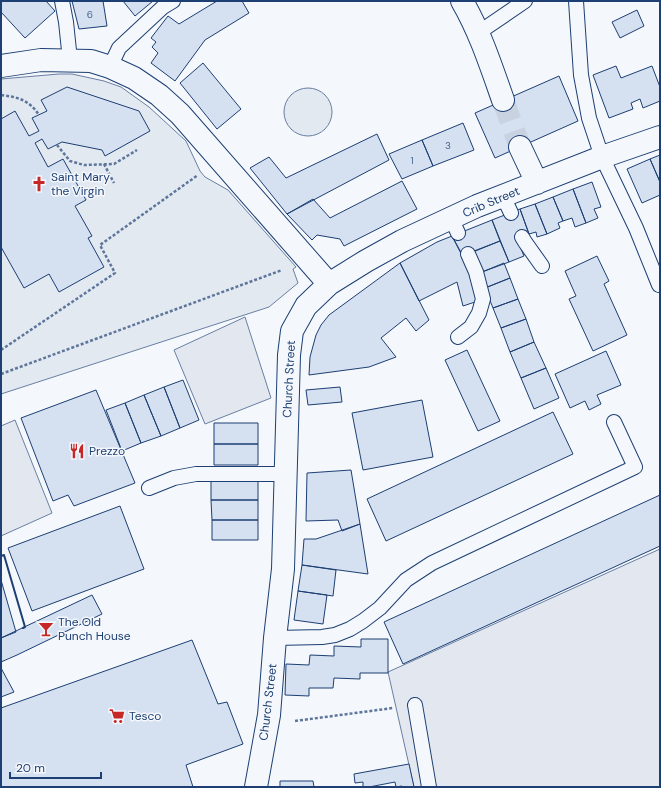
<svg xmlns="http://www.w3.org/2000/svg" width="661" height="788" font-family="'DM Sans',sans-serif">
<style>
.green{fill:#e3e9f0;stroke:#687fa3}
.parking{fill:#e3e8f0;stroke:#687fa3}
.building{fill:#d5e0f0;stroke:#1d3f73}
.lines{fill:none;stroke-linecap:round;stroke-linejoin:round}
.street-tunnel{stroke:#c9d2e0;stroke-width:22;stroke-dasharray:22 11;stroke-linecap:butt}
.lane-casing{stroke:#1d3f73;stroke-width:16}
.street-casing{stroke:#1d3f73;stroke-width:24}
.path{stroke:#5e769c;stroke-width:2.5;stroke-dasharray:3 2;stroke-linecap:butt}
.lane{stroke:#f4f7fb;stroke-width:14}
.street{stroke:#f4f7fb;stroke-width:22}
.wall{stroke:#1d3f73;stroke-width:2}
.labels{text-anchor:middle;stroke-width:3;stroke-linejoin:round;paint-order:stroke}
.number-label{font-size:10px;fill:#4b6792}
.poi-label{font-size:12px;fill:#1d3f73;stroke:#f4f7fb;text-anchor:start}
.street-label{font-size:12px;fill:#1d3f73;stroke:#f4f7fb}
</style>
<rect width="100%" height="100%" fill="#f4f7fb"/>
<path class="green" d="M59,74h13l32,7 17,6 28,20 37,34 14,30 5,6 23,13 68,77 -3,2 5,14 -29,24 -268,87v-315z
M284 112a24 24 0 1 1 48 0a24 24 0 1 1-48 0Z"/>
<path class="parking" d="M245,317l26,81 -66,26 -31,-74z
M15,420l37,93 -51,23v-110z
M660,549v238h-246l-26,-115z"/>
<path class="building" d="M1,1h45l9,10 -30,27 -24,-26z
M72,1h31l4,25 -28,3z
M123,1h30l-18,15z
M217,1h25l7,12 -44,27 -30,41 -24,-18 7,-10 -6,-6 4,-5 -5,-4 17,-22 11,8z
M637,10l7,16 -24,12 -8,-16z
M203,63l38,46 -24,20 -37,-46z
M616,66l5,12 31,-12 8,21v14l-17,7 -3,-9 -9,4 2,6 -24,9 -16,-43z
M559,76l19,45 -83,37 -20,-45z
M67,87l72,24 11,20 -45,25 -3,-6 -40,-8 -14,7 -6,-10 -7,4 13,24 15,-8 23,41 -11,6 17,30 -4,2 16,29 -45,25 -10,-18 -25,14 -23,-41v-128l14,-8 14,25 10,-5 -7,-13 15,-7 -6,-11z
M463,123l11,27 -41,16 -11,-26z
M377,134l12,26 -102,54 -37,-46 19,-11 17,21z
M422,140l11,26 -31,13 -13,-25z
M660,155v27l-10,-23z
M650,159l10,23v13l-18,8 -15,-34z
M402,181l15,28 -73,37 -4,-7 -23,-4 -5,5 -25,-26 26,-15 17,19z
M592,182l9,25 -7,2 4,9 -12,5 -13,-34z
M573,189l13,34 -11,4 -3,-9 -9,3 -10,-24z
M553,197l10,24 -5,2 2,5 -13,6 -12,-30z
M535,204l12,30 -10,3 -1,-5 -7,2 -9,-25z
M520,209l9,25 -12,5 7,17 -15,6 -17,-42z
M492,220l8,21 -37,15 -11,-20z
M452,236l20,39 6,26 -15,5 -6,-24 -38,19 -19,-38 37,-21z
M500,241l9,21 -27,10 -8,-21z
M597,256l12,25 -5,3 23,51 -34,16 -24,-52 7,-3 -11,-25z
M400,263l29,57 -13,11 -10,-13 -25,20 15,19 -27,10 -60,8 1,-18 6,-22 5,-10 8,-10z
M504,263l6,15 -25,10 -3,-16z
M510,278l8,21 -25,9 -8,-20z
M518,299l8,20 -25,9 -8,-20z
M526,319l8,23 -24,10 -9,-24z
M534,342l12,26 -25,10 -11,-26z
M467,350l33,71 -22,10 -33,-71z
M606,351l15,34 -24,10 4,9 -12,6 -4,-9 -15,7 -15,-34z
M546,368l13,30 -25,11 -13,-31z
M183,380l16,40 -19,8 -16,-41z
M164,387l16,41 -19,8 -17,-41z
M340,387l2,15 -34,3 -2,-15z
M96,390l39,93 -61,23 -6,-11 -15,6 -32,-83z
M144,395l17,41 -20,7 -16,-40z
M422,400l11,57 -70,13 -11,-57z
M125,403l16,40 -19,8 -16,-41z
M553,412l20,42 -187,87 -19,-42z
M214,423h44v21h-44z
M214,444h44v21h-44z
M351,470l9,54 -18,7 -4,-11 -32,1 1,-48z
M211,480h47v20h-47z
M660,495v51l-257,118 -19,-42z
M211,500h47v20h-46z
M120,506l24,63 -112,42 -24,-63z
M212,520h46v20h-46z
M360,524l8,50 -66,-9 2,-26h12z
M302,565l34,5 -3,26 -35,-5z
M1,580l15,52 -15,6z
M298,591l29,4 -4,29 -29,-4z
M92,595l10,19 -85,41 -16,7v-24z
M361,639h27v34h-28v6l-26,-1 -1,10h-24v8l-24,-1 1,-31 23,1 1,-10 24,1v-10l27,1z
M192,640l26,64 9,-2 16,42 -57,21 7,22h-192v-79z
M1,668l13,24 -13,5z
M409,764l5,23h-11l-1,-1 -6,1 -1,-5 -26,5h-6v-5l-8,1 -1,-9z
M280,781h33l1,6h-34z"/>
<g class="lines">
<path class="street-tunnel" d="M503,100l17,47"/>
<defs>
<path id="lane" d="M62,1l4,21 4,38
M576,1l5,74 8,43 13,39 34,71 23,57
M478,33l47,-32
M110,67l9,-19 44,-41 10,-6
M503,196l8,17
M451,218l7,15
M522,237l3,5 17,24
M458,337l13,-10 8,-14 4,-14 -7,-27 -8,-18
M149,488l25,-10 22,-4h90
M275,638l47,-1 13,-2 15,-6 13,-8 17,-13 26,-28 26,-17 203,-96 -21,-45
M415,705l14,82"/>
<path id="street" d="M462,1c18,31 29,65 41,99
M1,66l40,-6 50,1 19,6 24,11 25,17 21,19 149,170
M520,147l17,36
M256,787l13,-72 6,-77 8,-69 6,-214 3,-24 14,-25 23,-22 37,-23 36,-20 75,-35 125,-49 58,-20"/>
</defs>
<use href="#lane" class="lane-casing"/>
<use href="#street" class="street-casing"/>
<path class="path" d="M1,95c17,2 28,5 38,20
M57,145l13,16 14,4 30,-1 23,-14
M104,164l10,19
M1,350l114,-77 -15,-28 98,-70
M1,374l281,-104
M295,721l98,-13"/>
<use href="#lane" class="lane"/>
<use href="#street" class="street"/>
<path class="wall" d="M1,556l3,-1 21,72 -2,1"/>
</g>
<defs>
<symbol id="church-bare" viewBox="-9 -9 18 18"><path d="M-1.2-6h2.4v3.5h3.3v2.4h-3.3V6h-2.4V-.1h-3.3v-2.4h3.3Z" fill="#c62828" stroke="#f4f7fb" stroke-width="2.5" paint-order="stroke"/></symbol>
<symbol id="restaurant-bare" viewBox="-9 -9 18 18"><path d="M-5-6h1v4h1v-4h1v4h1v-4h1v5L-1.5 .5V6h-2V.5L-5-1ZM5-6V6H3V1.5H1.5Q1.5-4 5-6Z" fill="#c62828" stroke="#f4f7fb" stroke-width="2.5" paint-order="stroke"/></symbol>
<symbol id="bar-bare" viewBox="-9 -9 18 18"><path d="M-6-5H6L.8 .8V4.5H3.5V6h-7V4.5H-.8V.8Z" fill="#c62828" stroke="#f4f7fb" stroke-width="2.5" paint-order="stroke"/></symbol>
<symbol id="supermarket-bare" viewBox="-9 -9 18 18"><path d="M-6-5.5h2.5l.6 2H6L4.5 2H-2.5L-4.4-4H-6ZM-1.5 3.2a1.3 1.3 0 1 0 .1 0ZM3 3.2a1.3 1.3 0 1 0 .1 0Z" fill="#c62828" stroke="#f4f7fb" stroke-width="2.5" paint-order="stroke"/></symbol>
</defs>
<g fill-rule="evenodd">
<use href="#church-bare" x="28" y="173" width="22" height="22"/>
<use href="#restaurant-bare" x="66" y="440" width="22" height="22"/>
<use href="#bar-bare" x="35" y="618" width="22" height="22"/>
<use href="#supermarket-bare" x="106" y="705" width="22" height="22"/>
</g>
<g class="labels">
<g class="number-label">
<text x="90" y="18">6</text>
<text x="448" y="149">3</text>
<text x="412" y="164">1</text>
</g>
<g class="poi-label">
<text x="51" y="181">Saint Mary<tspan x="51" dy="14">the Virgin</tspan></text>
<text x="89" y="455">Prezzo</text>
<text x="58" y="626">The Old<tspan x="58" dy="14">Punch House</tspan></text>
<text x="129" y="720">Tesco</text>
</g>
<g class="street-label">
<text transform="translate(491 202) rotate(-23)" y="4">Crib Street</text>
<text transform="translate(289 379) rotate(-87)" y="4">Church Street</text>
<text transform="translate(268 702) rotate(-83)" y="4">Church Street</text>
</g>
</g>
<rect width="661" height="788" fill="none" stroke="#1d3f73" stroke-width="4"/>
<path d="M10 772v6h91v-6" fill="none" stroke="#1d3f73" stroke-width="2"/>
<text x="16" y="772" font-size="12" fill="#1d3f73" stroke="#f4f7fb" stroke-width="3" paint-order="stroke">20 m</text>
</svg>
